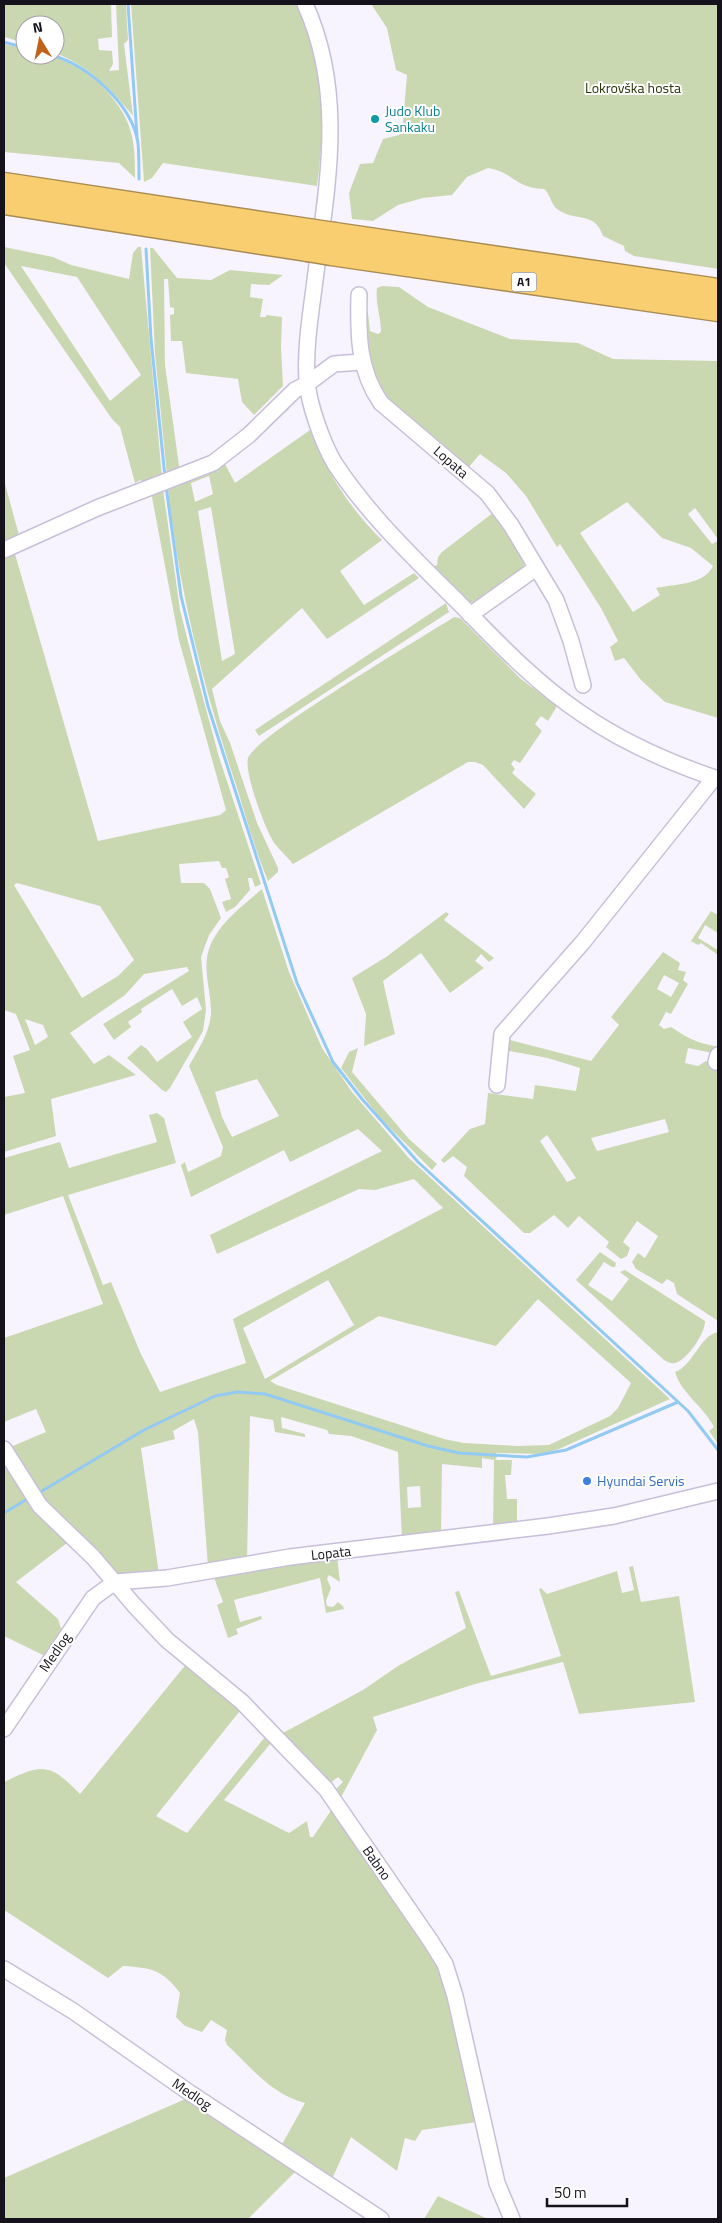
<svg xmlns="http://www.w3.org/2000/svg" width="722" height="2223" font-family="'Titillium Web',sans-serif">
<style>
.green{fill:#cad8b1;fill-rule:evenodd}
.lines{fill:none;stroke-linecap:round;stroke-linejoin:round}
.stream{stroke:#93caf3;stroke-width:3}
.minor-casing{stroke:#c7bfd9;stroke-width:18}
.highway-casing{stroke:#a98c52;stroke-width:25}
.minor{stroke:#fff;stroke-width:15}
.highway{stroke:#f8ce70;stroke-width:22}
.highway-bridge-casing{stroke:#a98c52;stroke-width:25;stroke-linecap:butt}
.highway-bridge{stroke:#f8ce70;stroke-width:22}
.culture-dot{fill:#0f9aa8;stroke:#fff;stroke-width:2}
.shop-dot{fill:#3f7fe0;stroke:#fff;stroke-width:2}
.labels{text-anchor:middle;stroke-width:4;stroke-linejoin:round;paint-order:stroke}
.shield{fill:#fff;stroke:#5b595f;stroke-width:1}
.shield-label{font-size:12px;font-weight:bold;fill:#15121b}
.park-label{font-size:14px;fill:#283407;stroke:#fff}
.culture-label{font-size:14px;fill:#0d838f;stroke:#fff;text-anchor:start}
.street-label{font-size:14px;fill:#15121b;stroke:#fff}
.shop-label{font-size:14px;fill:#366cbe;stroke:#fff;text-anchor:start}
</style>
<rect width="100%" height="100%" fill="#f7f4ff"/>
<path class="green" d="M4,4h107l1,33 -14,2 1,11 13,1 1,13 -4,7 10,-1 -3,-66h10l2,36 -4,4 9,72c-23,-28 -44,-50 -78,-63v-28h-30v18l-21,-6z
M131,4h165c28,62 30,116 21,182l-154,-23 -11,15 -8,4z
M371,4h347v265l-84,-13 -9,-5 -1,-5 -21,-10c-9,-26 -27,-13 -46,-27 -7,-6 -6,-14 -13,-20 -29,-1 -31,-17 -56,-21l-21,9 -15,18 -29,3 -25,7 -25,16 -21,-2 -3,-26 11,-29 13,-1 10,-24 16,-4 4,-13 4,-47 -11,-5 -9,-42z
M4,44l21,5v6c6,0 13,-1 19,0 37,6 77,41 87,77 4,15 4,31 4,46l-16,-15 -115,-11z
M4,247l49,10 18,8 58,14 4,-26 5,-6h3l21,230 -18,5 -4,-2 -5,3 -15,-56 -8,-8 -108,-156zM21,266l56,11 64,98 -31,26z
M150,248h3l24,30 34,2 19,-10 53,5 -14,10 -18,-1 -1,13 13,2 -3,18h6v-2l16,2 -1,30 2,39 -29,29 -12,-13 -4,-23 -52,-6 -4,-32h-11l-1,-26 4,-1v-6l-4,-1 -2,-28h-4l1,86 15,108 -13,2 -12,-121z
M382,286l17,1 29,20 82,32 68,4 35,16 105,2v178l-23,-31 -7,6 24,30 6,-3v177l-53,-16 -24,-22 -17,-22 -9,3 -5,-14 8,-6 -17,-33 -41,-64 -3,3 -31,-51 -20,-23 -26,-19 -12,14 -76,-61 -22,-36 -8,-60 6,2 2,18 8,3 3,-2c0,-15 -6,-29 -4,-44zM627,502l35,36 29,10 22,18c-9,19 -38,18 -57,22l4,7 -27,17 -53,-79z
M284,405l5,4 -22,18 1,2 -44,33 11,21 75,-53c16,41 40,79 72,110l-42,31 24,34 50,-32 5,5 -92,61 -25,-31 -90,81 8,32 10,22 27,80 21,45v4l-10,9c-12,-29 -21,-60 -30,-90 -33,-98 -59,-198 -70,-302v-4zM209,476l4,18 -18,8 -4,-19zM211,507l24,147 -13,7 -24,-150z
M4,480l15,55 117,-49 -132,56z
M163,489l17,121 13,51 26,96 42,127 -6,3 -3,-9h-4l2,12 -15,17 -9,5 -4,-10 9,-3 -6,-20 4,-2 -3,-9h-4l-3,-7 -40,3 2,19h23l6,6 11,29 -12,17 -8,22 5,53 -3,21 -33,57 -4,4 -4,-2 -35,-32 14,-13 6,4 10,13 35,-25 -9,-15 19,-13 -5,-12 -15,9 -10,-17 -31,20 1,3 -14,10 3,5 -17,13 -11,-16 86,-53 -2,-4 -43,7 -19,21 -55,38 24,31 15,-9 27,20 -85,24 5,37 -52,16v-55l21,-4 -12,-37 17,-6 -14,-36 -12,-4v-457l9,-6 85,294 122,-26 6,-5 -47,-170 -28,-148zM17,883l83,23 34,54 -16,16 -36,22 -68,-113zM25,1019l18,6 5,12 -13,8z
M494,512l30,51 -1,5 -44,33 -5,2 -8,-2 -34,-34 5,-2 1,-8 4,-5z
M446,603l3,9 -190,124 -4,-6z
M454,617l6,1 61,61 36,27 -9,15 -7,-5 -6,8 7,7 -22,32 -6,-3 -3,4 4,5 -3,4 24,21 -12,15 -41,-44 -8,-3h-7l-175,102c-5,-7 -13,-13 -18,-20 -9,-12 -31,-71 -27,-86 8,-23 175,-121 206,-141z
M262,889l27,83 33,76 30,44 56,65 262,242 -111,50 -17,5 -46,-1 1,4 -2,3h17l-1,15h-6l2,24h10v27l-24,3 1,-69 -12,-2v10l-40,-4 -1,71 -39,5 -4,-88 -47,-16 -22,-2 -2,-4 -46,-13 1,11 23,6v3l-30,-5 -2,-12 -23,-4 -3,144 -39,7 -10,-135 -4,-13 -21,12 2,8 -34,9 18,126 -40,2 -64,-59 -47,-69 38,-16 -10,-23 -32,13v-84l99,-34 -40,-108 -59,19v-57l56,-16 9,26 88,-26 -8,-27 8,-2 7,5 12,45 -108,32 35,90 8,-3 29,70 20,40 86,-29 -13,-44 210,-111 -29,-29 -39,11 -16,-1 -142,65 -7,-19 172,-84 -24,-22 -68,33 -6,-12 -93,47 -10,-32 4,-3 3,10 33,-16 2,-9 -34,-81c9,-16 21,-34 22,-53 0,-27 -12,-50 3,-75 10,-19 32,-35 48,-49zM257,1079l22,37 -47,21 -10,-20 -7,-25zM328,1280l26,45 -89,54 -22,-51zM538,1299l93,84 -13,25 -8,8 -61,29 -32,1 -53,-3 -20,-4 -167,-54 -7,-4 109,-65 117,30zM420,1486l1,21 -13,1 -1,-21z
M711,911l7,4v18l-13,-8 -7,13 20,12v5l-17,-12 -3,2 -7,-4z
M446,912l3,2 -5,6 50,38 -5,4 -8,-8 -6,7 9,7 -34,25 -29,-40 -38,28 12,53 -31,12 2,-32 -14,-36 34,-21z
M663,952l17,11 -2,7 8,2 -3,8 5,4 -17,30 -5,-2 -7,13 5,4 7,-2c15,10 27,17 45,19l-3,7 -25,-5 -3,15 13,3 8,-5 12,4v256l-41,-27 -3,-11 -7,-4 -5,5 -26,-15 -4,-7 6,-9 7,5 13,-22 -21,-15 -14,21 7,6 -3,8 -6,3 -15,-12 3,-5 -30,-26 -11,12 -14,-13 -24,18h-6l-60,-57 3,-9 -14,-11 -9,7 -3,-3 29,-31 15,-5 3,-31 45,6 2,-14 41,6 4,-23 -32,-10 -44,-8 2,-11 85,22 28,-36 -8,-8zM664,975l15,8 -8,14 -14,-8zM665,1119l4,13 -72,19 -6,-13zM547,1135l29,43 -9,4 -27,-41z
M358,1048l-6,24 57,67 28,25 -5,6 -52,-52 -39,-50 8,-16z
M600,1252l16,11 -1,4h-3l-8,-5 -16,23 24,16 17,-22 -9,-7 5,-2 80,51c1,11 -18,40 -30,42 -4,1 -7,-1 -11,-3l-88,-80z
M718,1332v112l-9,-13 5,-4c-10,-20 -33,-34 -39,-55 19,-7 24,-36 43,-40z
M4,1457l67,83 -55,42 42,37 5,15 -18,22 -41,-20z
M337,1556l3,26 -11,-7 -2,4 4,9 -5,13 1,5 6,1 5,-5 5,4 1,3 -18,4 -6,-35 -86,22 6,22 21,-6 1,3 -26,10 2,5 -10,4 -11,-33 6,-3 -10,-27z
M633,1566l8,36 38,-6 16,106 -116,12 -16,-52 -88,22 -102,33 4,13 -39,73 -4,-12 9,-9 -5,-5 -10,8 -49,-50 84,-45 35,-24 68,-38 -11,-36 4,-1 32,85 70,-20 -22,-67 2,-1 6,6 70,-23 5,22 12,-3 -5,-23z
M188,1662l55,45 -87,109 31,17 82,-101 6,6 -51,62 65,33 18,-12 3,16h3l21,-31 108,158 35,158 -55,8 -7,11 -10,-3 -8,33 -46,-34 -19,42 -51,-33 24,-43c-35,-10 -52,-34 -78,-58l-2,-5 2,-10 -16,-10 -9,12 -17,-6 -9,-9 4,-24c-18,-24 -29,-25 -57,-27l-15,12 -104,-68v-128c39,-19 46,-19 76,12z
M190,2097l108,72 -50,50h-244v-41z
M438,2196l50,23h-64z"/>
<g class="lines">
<path class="stream" d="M128,4l9,132
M4,42l21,6
M51,55c37,10 81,49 87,88 1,12 1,24 1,36
M146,249l5,90 14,138
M166,486l15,110 27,110 89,277 36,79 29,37 56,63 270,249 30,39
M37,1494l107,-64 71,-34 22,-4 28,2 163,52 31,7 68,4 39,-7 112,-48
M4,1513l25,-15"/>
<defs>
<path id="minor" d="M305,4c42,93 21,186 9,284 -4,30 -9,62 -7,92 1,23 16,64 28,84 35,53 82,97 127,142 37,38 75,78 120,108 42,29 88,49 136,65
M359,295c-1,39 -1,75 22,108l106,90 24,32 45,75 15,41 12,44
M4,550l93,-42 116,-45 36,-28 46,-45 12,-6 27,-20 27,-2
M470,615l66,-47
M716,1062l2,-7
M497,1085l5,-51 81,-92 131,-164
M4,1449l36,57 53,51 41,48 33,35 75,62 84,87 104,151 15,24 10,32 42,187 15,36
M115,1582l52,-4 123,-21 258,-31 66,-10 104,-25
M4,1729l89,-131 22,-16
M4,1969l69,42 117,82 191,126"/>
<path id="highway" d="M4,184l304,46
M4,203l303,47
M335,234l383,56
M331,254l387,56"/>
</defs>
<use href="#minor" class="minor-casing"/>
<use href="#highway" class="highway-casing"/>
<use href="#minor" class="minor"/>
<use href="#highway" class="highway"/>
<defs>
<path id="highway-bridge" d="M308,230l27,4
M307,250l24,4"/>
</defs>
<use href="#highway-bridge" class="highway-bridge-casing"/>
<use href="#highway-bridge" class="highway-bridge"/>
</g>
<circle class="culture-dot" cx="375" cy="119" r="5"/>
<circle class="shop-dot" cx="587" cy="1481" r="5"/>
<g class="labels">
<rect class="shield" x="511.5" y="272.5" width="25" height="19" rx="4"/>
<g class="shield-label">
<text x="524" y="286">A1</text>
</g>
<g class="park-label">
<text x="633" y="93">Lokrovška hosta</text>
</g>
<g class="culture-label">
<text x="385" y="116">Judo Klub<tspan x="385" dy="16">Sankaku</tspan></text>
</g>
<g class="street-label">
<text transform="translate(451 462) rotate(41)" y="5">Lopata</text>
<text transform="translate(331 1553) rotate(-6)" y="5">Lopata</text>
<text transform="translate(55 1652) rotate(-55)" y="5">Medlog</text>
<text transform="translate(377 1863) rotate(55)" y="5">Babno</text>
<text transform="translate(192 2094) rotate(34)" y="5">Medlog</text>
</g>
<g class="shop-label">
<text x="597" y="1486">Hyundai Servis</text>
</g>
</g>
<rect width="722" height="2223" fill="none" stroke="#15121b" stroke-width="10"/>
<g transform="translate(40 40) rotate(350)"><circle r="24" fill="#ffffff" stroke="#a1a0a4"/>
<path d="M0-4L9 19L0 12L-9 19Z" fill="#c0621a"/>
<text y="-8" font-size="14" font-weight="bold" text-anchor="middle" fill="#15121b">N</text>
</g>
<path d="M547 2198v8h80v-8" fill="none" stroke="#15121b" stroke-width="2.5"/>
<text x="554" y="2198" font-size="15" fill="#15121b" stroke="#ffffff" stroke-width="4" paint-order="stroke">50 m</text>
</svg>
